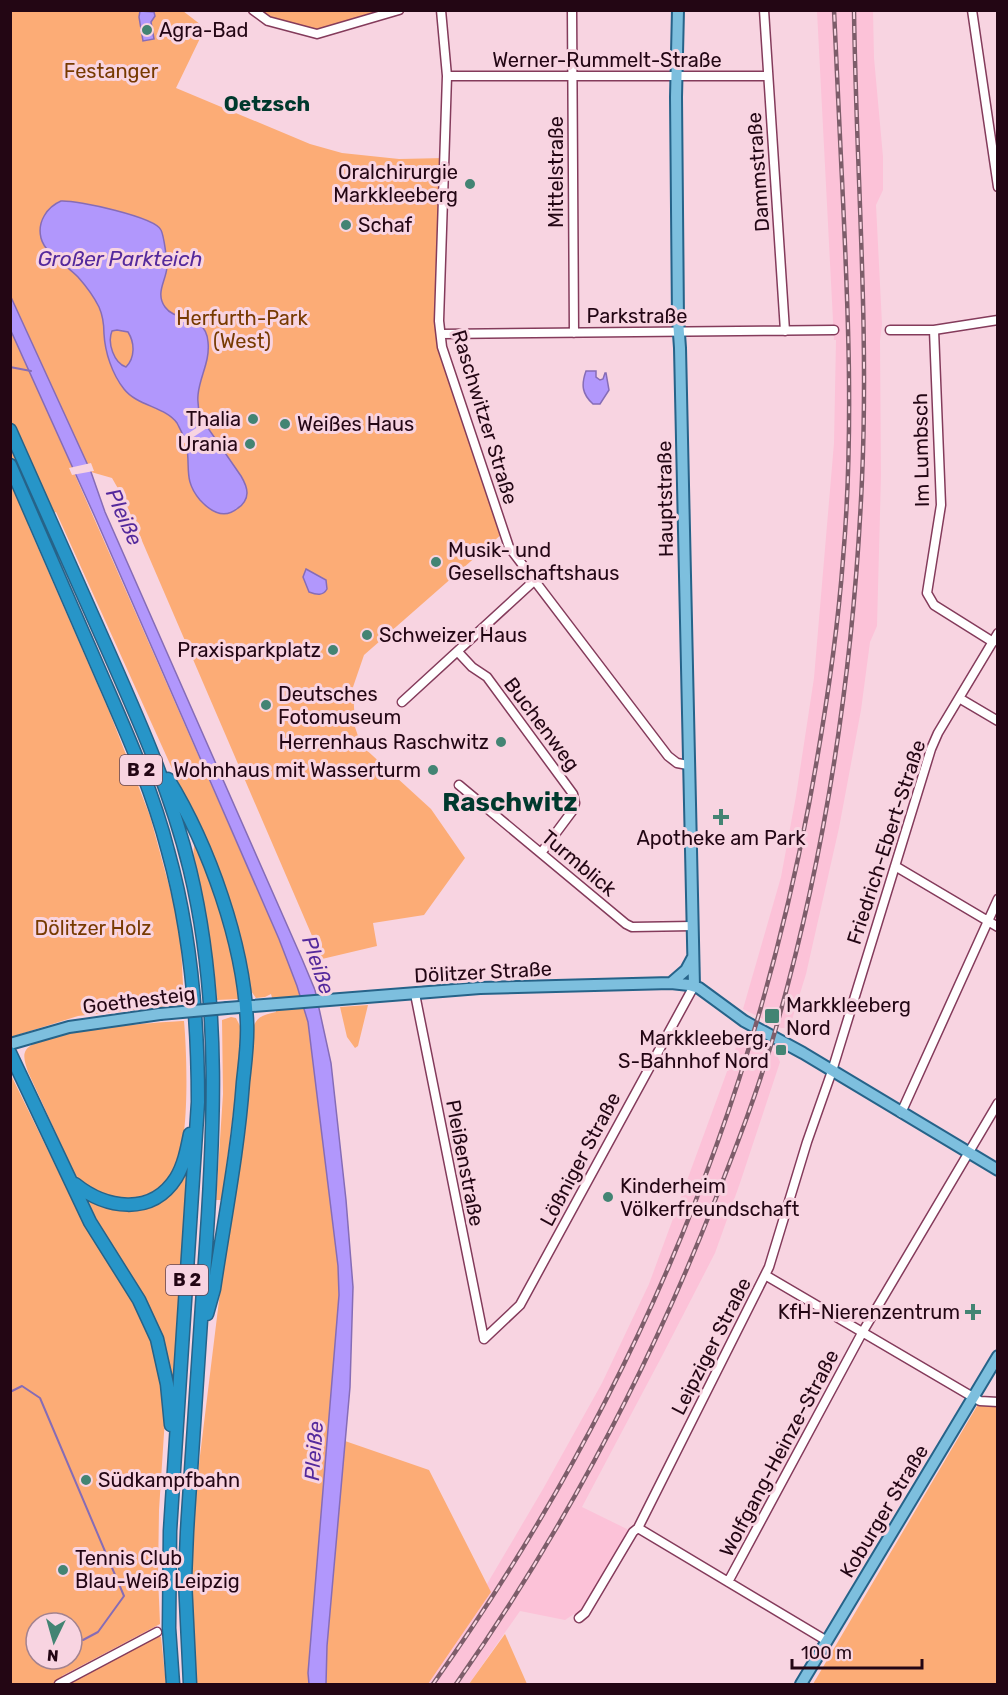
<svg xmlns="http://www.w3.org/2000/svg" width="1008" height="1695" font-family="Rubik,sans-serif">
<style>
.built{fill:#fcc2d8}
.green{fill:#fcac76;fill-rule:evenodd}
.water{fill:#b197fc;stroke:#866cb6;stroke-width:1.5;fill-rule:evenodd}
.pier{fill:#f8d4e1}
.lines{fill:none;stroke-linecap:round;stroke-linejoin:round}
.stream{stroke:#866cb6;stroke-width:2}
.minor-casing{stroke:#843b5b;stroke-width:11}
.major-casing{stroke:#266389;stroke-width:14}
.highway-casing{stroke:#266389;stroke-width:15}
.minor{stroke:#fff;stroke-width:8}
.major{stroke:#7dbfde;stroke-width:10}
.highway{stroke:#2795c8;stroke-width:12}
.rail-casing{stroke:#7d5d6a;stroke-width:4.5}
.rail{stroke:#f8d4e1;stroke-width:2;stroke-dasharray:7;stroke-linecap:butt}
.major-bridge-casing{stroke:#266389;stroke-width:14;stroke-linecap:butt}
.major-bridge{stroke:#7dbfde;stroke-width:10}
.poi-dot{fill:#438473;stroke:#f8d4e1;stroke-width:2}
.labels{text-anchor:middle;stroke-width:6;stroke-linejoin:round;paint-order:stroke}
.shield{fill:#f8d4e1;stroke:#634452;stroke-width:1.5}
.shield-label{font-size:18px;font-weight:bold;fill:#230614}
.poi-label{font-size:20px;fill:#230614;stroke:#f8d4e1;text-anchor:start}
.street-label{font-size:20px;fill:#230614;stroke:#f8d4e1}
.park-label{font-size:20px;fill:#773a01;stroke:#f8d4e1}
.neighbourhood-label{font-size:21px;font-weight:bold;fill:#00392d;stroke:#f8d4e1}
.water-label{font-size:21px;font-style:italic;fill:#54299c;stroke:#f8d4e1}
.district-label{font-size:26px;font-weight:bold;fill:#00392d;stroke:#f8d4e1}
</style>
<rect width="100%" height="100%" fill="#f8d4e1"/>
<path class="built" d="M817,11h56l1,47 9,99v33l-7,15 6,119 -2,17 1,135 -4,150 -7,16 -9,68 -22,118 -33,146 -16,52 -4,2h-5l-38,-19 38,-132 15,-81 18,-118 20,-235 2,-103h-2z
M743,1037h4l29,16 4,9 -40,121 -25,70 -53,103 -80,151 51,25 -54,86 -5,-4 -9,6 -45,-9 -51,73h-49l67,-100 56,-95 59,-106 47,-99 87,-237 3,-8z"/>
<path class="green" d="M381,10l1,5 -65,19 -49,-13 -15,-10z
M10,11h173l22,17 -29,60 134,56 32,9 57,6 46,-1 -4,176 62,199 -139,122 -11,32 2,40 6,18 70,64 34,49 -41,57 -51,8 4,23 -55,13 -198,-460 -12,-21 -21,-6 -16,3 204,464 18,47 11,36 30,244 1,29 -31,378 1,11h-112l-6,-47 1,-116 60,-490c4,-15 11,-16 24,-19l-5,-18 -6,3 -9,1 -5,-7 -62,-185 -133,-294 -28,13 81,186 41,105 24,88 7,43 3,57 -106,12 -67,21z
M195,843l15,36 17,51 13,64 -1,5 -22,1c-3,-30 -6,-59 -12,-89 -4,-20 -16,-49 -10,-68z
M368,1005l-10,41 -3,2 -8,-11 -7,-30z
M231,1017l5,1 5,10 -4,54 -15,118h-6l7,-106 -1,-74z
M184,1021c3,33 6,120 -9,149 -10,19 -27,27 -48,28 -13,0 -43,-8 -50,-18 -6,-8 -9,-21 -13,-29 -12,-27 -24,-53 -36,-79 -2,-7 -6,-16 -2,-22 13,-20 133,-28 158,-29z
M10,1073l66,135 60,100 17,37 9,43 3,30 -6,92 -1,66 2,48 -98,52 1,3 -11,5h-41zM36,1623h36v36h-36z
M186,1173l2,1 -14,205 -4,-1 -60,-135 -24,-42 33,9 17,-1z
M980,1401l17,1v282h-184z
M345,1441l84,29 62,122 -63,92h-102l1,-38z
M505,1634l22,50h-58z
M153,1637h8l5,47h-99z"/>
<path class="water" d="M140,11l14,1 1,4 -4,6 3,17 -11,2 -4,-24z
M61,201c16,-1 94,16 100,29 3,6 6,30 6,37 -1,14 -12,26 -2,40 11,16 41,6 43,35 3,27 -18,45 -7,76l40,58c3,5 6,11 6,17 0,6 -4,12 -9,15 -14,12 -27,4 -38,-8 -16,-19 -10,-31 -13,-52 -1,-9 -6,-17 -10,-25 -11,-16 -40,-17 -53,-34 -12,-15 -19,-37 -20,-55 0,-10 -1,-18 -5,-27 -5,-10 -13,-21 -21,-30 -11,-12 -33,-23 -37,-39 -4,-16 6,-31 20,-37zM117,330l11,2c7,11 7,26 -2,35 -12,-4 -19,-24 -14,-36z
M10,295l81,177 14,40 197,447 13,31 16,73 15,137 7,87 -3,100 -23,259 -1,38h-17l-1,-11 31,-378 -1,-29 -30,-244 -11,-36 -18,-47 -184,-422 -84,-186z
M586,371h10v6l4,3 3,-1 2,-6h1l3,17 -9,14h-7c-11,-10 -12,-19 -7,-33z
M306,569l20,11 1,9c-4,7 -10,6 -18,3l-6,-15z"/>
<path class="pier" d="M207,421l3,5 -27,18 -2,-6z
M91,463l3,8 -22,4 -3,-7z"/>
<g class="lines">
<path class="stream" d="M10,367l21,4
M10,1392l12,-6 18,12 84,198 -26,36 -15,8"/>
<defs>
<path id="minor" d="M253,10l15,11 49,13 82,-24
M441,10l6,66 -8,245 3,26 67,200 159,209 9,7 11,2
M572,10l2,323
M764,10l21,321
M972,10l26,177
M447,76h321
M890,330h44l64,-10
M934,330l7,175 -14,88 7,12 59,37
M441,334l393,-4
M458,652l14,15 15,10 86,117 2,9 -2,7 -32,43
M959,698l39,23
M402,702l133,-122
M459,785l167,139 6,3 61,-1
M895,866l103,61
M415,994l69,345
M901,1113l97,-214
M765,1275l201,118 14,8 18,1
M484,1339l36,-34 174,-319
M638,1528l189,113
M728,1582l134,-249 136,-230
M579,1618l6,-5 48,-81 5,-4 131,-261 38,-125 25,-71 99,-322 7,-16 60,-100
M59,1684l98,-52"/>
<path id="major" d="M678,10l-2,87 2,223 2,28 14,638
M671,983l15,-13 7,-13
M227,1008l253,-20 191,-5 18,2 10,3 45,33 59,32 195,117
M10,1044l59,-17 91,-13
M801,1684l197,-328"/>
<path id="highway" d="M10,430c33,75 67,150 100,225 31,70 62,140 80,215 32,133 24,269 14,405 -6,85 -12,171 -17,257l-2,48 5,104
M10,465c32,72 63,144 94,216 24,55 49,111 64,170 23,82 30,166 30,251l-28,429 -1,97 4,56
M168,779c41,67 76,165 79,244 1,20 -2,40 -4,59 -5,70 -19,139 -29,207l-7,25
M10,1053l80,169 49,78 18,39 10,45 4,41
M75,1184c30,24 76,33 101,-6 8,-13 11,-29 14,-44"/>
</defs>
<use href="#minor" class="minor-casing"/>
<use href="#major" class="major-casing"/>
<use href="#highway" class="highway-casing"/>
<use href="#minor" class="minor"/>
<use href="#major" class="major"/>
<use href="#highway" class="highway"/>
<defs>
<path id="rail" d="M433,1684c190,-267 315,-557 376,-880 15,-81 28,-163 34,-245 11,-127 5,-254 -1,-380 -3,-56 -5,-112 -8,-169
M456,1684c105,-149 191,-311 258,-481 23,-58 45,-115 62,-175 51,-179 78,-364 86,-549 7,-156 -6,-312 -8,-469"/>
</defs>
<use href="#rail" class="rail-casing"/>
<use href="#rail" class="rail"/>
<defs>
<path id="major-bridge" d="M160,1014l67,-6"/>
</defs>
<use href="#major-bridge" class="major-bridge-casing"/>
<use href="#major-bridge" class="major-bridge"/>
</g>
<g class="poi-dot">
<circle cx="147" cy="30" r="6"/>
<circle cx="470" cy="184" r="6"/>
<circle cx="346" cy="225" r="6"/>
<circle cx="253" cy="419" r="6"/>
<circle cx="285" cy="424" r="6"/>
<circle cx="250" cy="444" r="6"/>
<circle cx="436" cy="562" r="6"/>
<circle cx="367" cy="635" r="6"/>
<circle cx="333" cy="650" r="6"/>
<circle cx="266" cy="705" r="6"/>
<circle cx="501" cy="742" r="6"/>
<circle cx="433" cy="770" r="6"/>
<path d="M718 808h6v6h6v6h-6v6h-6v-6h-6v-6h6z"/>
<rect x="764" y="1008" width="16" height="16" rx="3"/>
<rect x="775" y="1044" width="12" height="12" rx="3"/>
<circle cx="608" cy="1197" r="6"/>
<path d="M970 1303h6v6h6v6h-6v6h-6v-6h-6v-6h6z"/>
<circle cx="86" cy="1480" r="6"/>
<circle cx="63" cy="1570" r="6"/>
</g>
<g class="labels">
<g class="shield">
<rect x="120" y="755" width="42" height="30" rx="4.5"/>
<rect x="166" y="1265" width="42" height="30" rx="4.5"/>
</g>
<g class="shield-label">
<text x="141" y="776">B 2</text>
<text x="187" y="1286">B 2</text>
</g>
<g class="poi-label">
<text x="159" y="37">Agra-Bad</text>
<text x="458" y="179" text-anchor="end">Oralchirurgie<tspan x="458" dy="23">Markkleeberg</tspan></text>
<text x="358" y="232">Schaf</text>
<text x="241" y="426" text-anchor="end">Thalia</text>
<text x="297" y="431">Weißes Haus</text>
<text x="238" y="451" text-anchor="end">Urania</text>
<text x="448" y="557">Musik- und<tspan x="448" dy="23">Gesellschaftshaus</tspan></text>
<text x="379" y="642">Schweizer Haus</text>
<text x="321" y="657" text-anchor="end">Praxisparkplatz</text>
<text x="278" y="701">Deutsches<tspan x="278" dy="23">Fotomuseum</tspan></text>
<text x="489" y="749" text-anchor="end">Herrenhaus Raschwitz</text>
<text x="421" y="777" text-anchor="end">Wohnhaus mit Wasserturm</text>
<text x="721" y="845" text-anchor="middle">Apotheke am Park</text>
<text x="786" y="1012">Markkleeberg<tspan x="786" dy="23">Nord</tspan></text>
<text x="769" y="1045" text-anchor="end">Markkleeberg,<tspan x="769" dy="23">S-Bahnhof Nord</tspan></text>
<text x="620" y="1193">Kinderheim<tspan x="620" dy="23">Völkerfreundschaft</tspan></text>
<text x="960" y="1319" text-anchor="end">KfH-Nierenzentrum</text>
<text x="98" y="1487">Südkampfbahn</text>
<text x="75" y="1565">Tennis Club<tspan x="75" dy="23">Blau-Weiß Leipzig</tspan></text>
</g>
<g class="street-label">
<text x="607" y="67">Werner-Rummelt-Straße</text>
<text transform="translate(556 172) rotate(-90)" y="7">Mittelstraße</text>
<text transform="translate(758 172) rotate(-94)" y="7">Dammstraße</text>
<text x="637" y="323">Parkstraße</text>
<text transform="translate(485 417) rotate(73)" y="7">Raschwitzer Straße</text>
<text transform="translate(921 450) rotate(-91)" y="7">Im Lumbsch</text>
<text transform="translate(665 499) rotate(-91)" y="7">Hauptstraße</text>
<text transform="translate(542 724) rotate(53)" y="7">Buchenweg</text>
<text transform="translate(886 842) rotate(-72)" y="7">Friedrich-Ebert-Straße</text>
<text transform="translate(579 863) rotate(40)" y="7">Turmblick</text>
<text transform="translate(483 972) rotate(-3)" y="7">Dölitzer Straße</text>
<text transform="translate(139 1000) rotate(-7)" y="7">Goethesteig</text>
<text transform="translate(580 1159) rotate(-62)" y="7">Lößniger Straße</text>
<text transform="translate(465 1163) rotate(79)" y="7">Pleißenstraße</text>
<text transform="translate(711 1346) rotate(-63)" y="7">Leipziger Straße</text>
<text transform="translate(779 1453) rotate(-62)" y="7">Wolfgang-Heinze-Straße</text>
<text transform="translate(884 1511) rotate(-59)" y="7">Koburger Straße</text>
</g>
<g class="park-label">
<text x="111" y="78">Festanger</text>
<text x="242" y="325">Herfurth-Park<tspan x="242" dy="23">(West)</tspan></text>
<text x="93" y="935">Dölitzer Holz</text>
</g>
<g class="neighbourhood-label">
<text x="267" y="111">Oetzsch</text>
</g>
<g class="water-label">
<text x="120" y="266">Großer Parkteich</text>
<text transform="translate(124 517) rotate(66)" y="7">Pleiße</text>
<text transform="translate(318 965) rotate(71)" y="7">Pleiße</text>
<text transform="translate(314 1451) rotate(-86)" y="7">Pleiße</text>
</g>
<g class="district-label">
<text x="510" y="811">Raschwitz</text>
</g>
</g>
<rect width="1008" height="1695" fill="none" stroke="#230614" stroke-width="24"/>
<g transform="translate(54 1641) rotate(185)"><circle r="28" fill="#f8d4e1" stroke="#a3828f" stroke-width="1.5"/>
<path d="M0-4.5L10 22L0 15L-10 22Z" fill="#438473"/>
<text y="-9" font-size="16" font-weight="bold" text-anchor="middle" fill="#230614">N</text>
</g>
<path d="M792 1659v9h130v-9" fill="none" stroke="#230614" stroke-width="3"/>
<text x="801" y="1659" font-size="18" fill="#230614" stroke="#f8d4e1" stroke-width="4.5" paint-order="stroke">100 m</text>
</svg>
